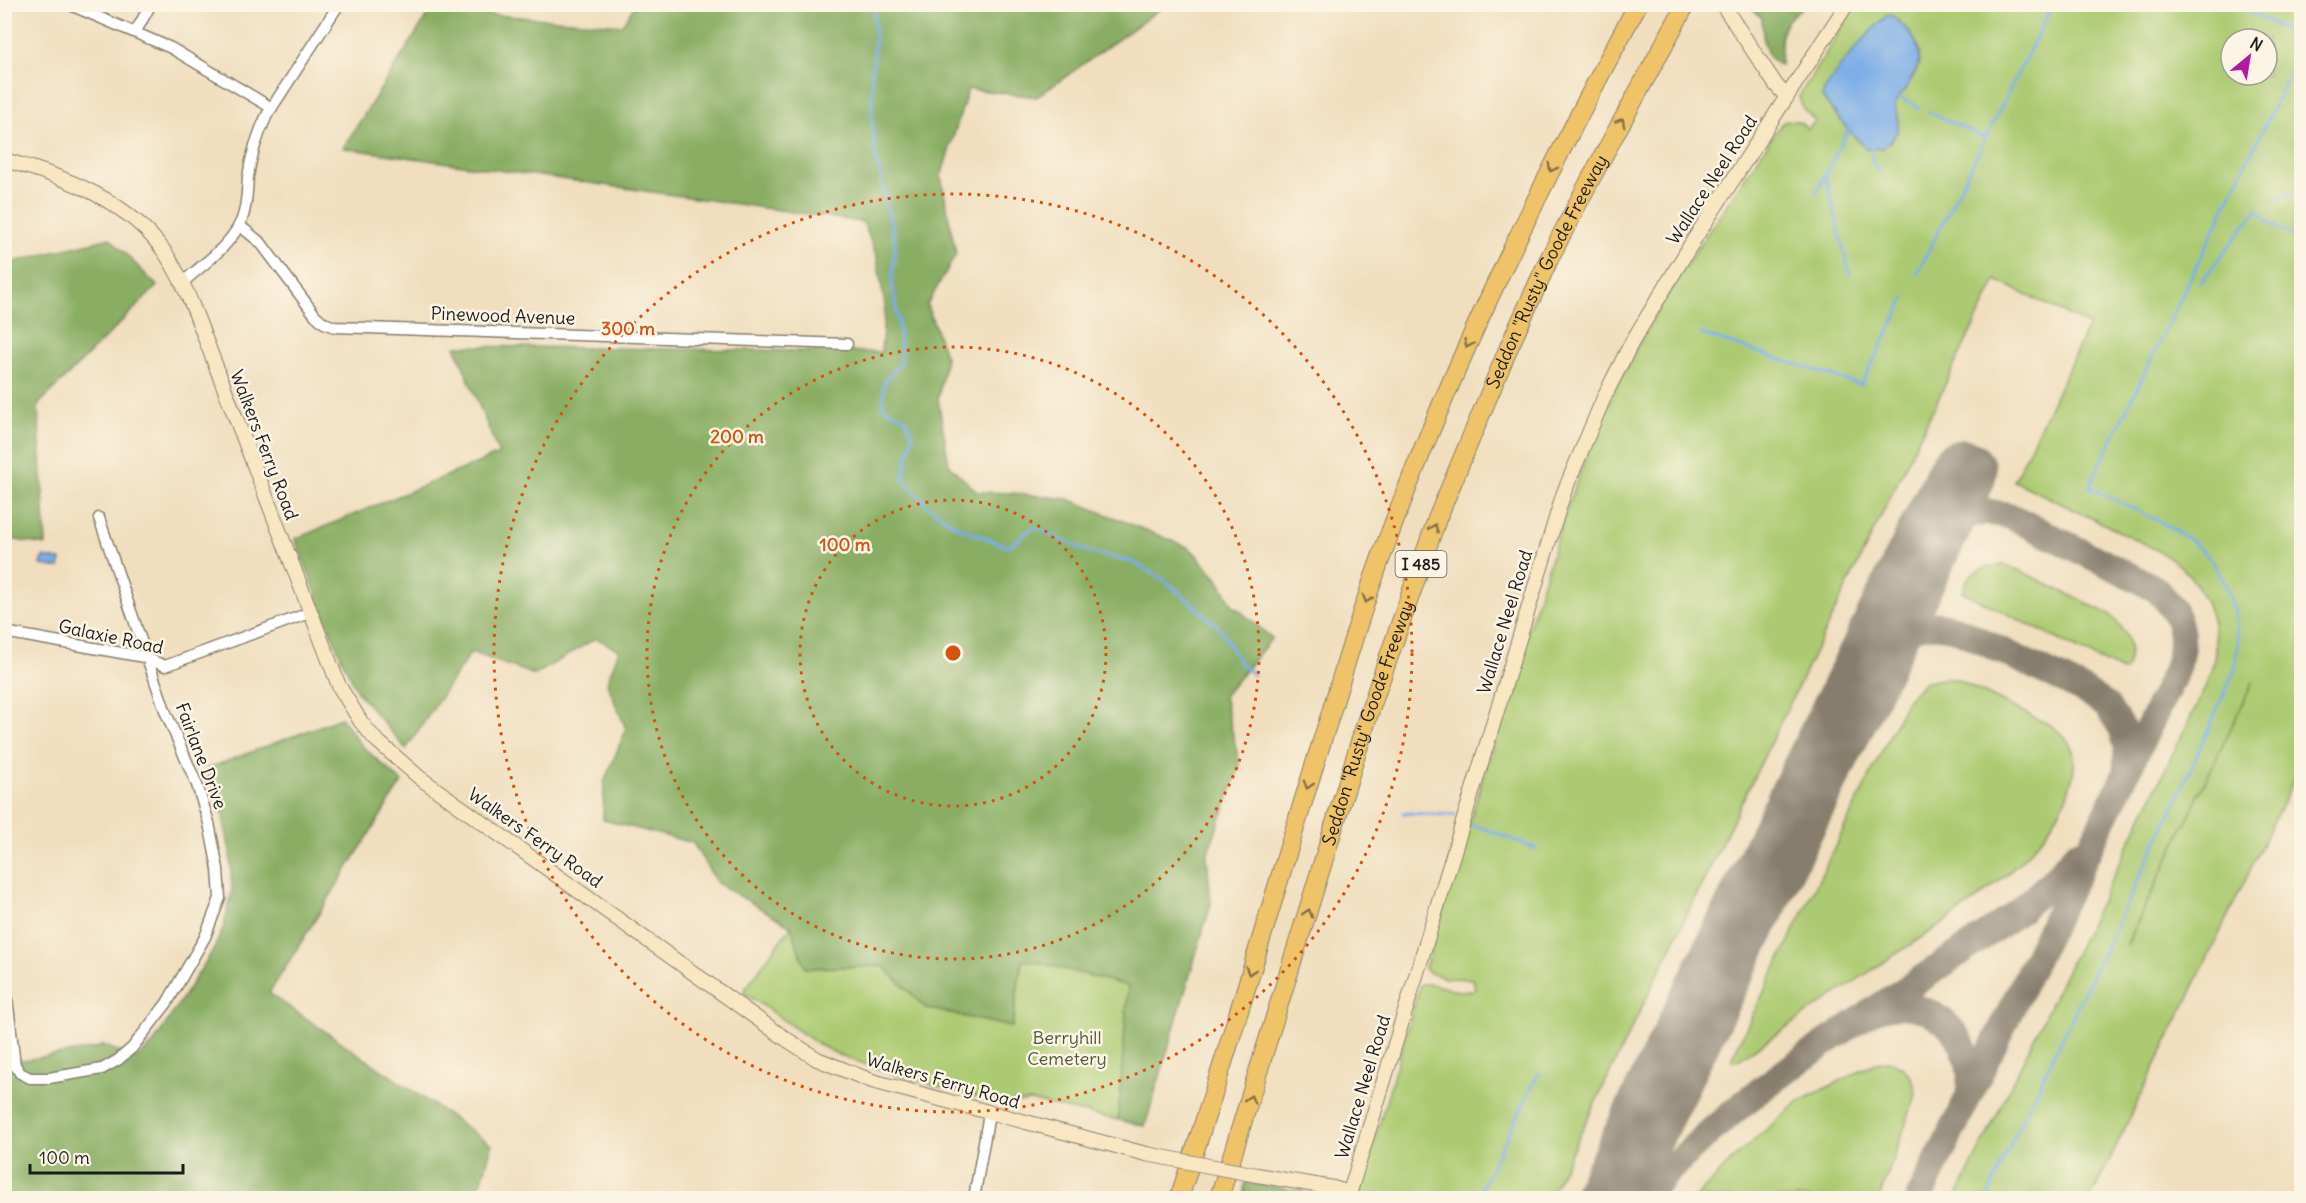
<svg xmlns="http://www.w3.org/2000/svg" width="2306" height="1203" font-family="Delius,sans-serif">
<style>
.green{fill:#acca71;stroke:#647346;stroke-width:1.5;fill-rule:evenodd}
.forest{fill:#89ae63;stroke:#526540;stroke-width:1.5}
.water{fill:#7cade7;stroke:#4c6482;stroke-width:1.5}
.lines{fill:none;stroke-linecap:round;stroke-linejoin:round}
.stream{stroke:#7cade7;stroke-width:3}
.taxiway{stroke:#867d6d;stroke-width:27}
.runway{stroke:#867d6d;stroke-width:69}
.street-casing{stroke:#867d6d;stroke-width:13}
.secondary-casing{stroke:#867d6d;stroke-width:16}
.highway-casing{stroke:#867d6d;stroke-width:20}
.street{stroke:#fff;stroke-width:10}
.secondary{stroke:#f9e7c3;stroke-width:14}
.highway{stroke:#efc469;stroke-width:18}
.secondary-bridge-casing{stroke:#867d6d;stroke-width:16;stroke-linecap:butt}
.secondary-bridge{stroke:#f9e7c3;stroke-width:14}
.oneway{stroke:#867042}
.ring{fill:none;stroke:#d4530e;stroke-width:3;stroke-dasharray:3 6}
.labels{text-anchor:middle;stroke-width:5;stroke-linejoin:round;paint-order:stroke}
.shield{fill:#fcf5e5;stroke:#5f5d58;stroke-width:1.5}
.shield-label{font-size:16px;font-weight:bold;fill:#1c1c1c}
.street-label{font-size:18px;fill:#1c1c1c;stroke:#fcf5e5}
.park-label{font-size:18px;fill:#4e593a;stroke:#fcf5e5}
.centre{fill:#d4530e;stroke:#fcf5e5;stroke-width:3}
.ring-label{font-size:18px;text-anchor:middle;font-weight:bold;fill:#d4530e;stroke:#fcf5e5;stroke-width:5;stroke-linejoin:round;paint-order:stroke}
</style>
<rect width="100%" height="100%" fill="#fcf5e5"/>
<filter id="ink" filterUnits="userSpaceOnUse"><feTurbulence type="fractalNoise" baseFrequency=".0167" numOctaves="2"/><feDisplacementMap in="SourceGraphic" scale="12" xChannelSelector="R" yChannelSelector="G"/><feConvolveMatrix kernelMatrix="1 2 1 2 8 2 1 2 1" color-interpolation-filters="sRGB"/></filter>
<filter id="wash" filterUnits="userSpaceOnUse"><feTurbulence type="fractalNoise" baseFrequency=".008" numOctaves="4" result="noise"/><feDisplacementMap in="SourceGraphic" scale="24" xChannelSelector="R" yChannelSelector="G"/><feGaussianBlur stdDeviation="1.35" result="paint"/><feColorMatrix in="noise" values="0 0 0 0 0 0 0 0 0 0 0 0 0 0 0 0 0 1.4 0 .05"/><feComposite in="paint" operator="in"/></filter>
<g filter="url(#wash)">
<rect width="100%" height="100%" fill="#f0debe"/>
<path class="green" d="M1856,5h445v760l-210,433h-135l248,-508c5,-13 11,-26 11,-40 2,-34 -15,-71 -44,-91 -19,-13 -41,-22 -61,-32 -32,-15 -64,-31 -96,-46l75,-156 -93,-45 -447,918h-191l62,-213c13,-6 33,11 55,5l-2,-11 -28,-1 -17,-6 -3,-4c32,-104 64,-208 95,-311 27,-86 51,-172 89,-254 46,-100 112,-189 173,-280 11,-5 18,-2 26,6l7,-8 -13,-14 -3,-11zM2231,39h36v36h-36zM2253,682l-126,263v-1z
M2002,565l14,4 93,45c17,14 27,35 16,57h-3l-159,-79c2,-20 22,-26 39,-27z
M1946,678l12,2 92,45c24,16 29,30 21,58 -22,82 -135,143 -202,189 -44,29 -88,59 -132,89h-4l-1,-4 174,-355 17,-19z
M791,926l14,42 78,-2 43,42 86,19 10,-67 20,3 87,23 -11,134 -87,-19 -28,3 -110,-30 -54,-19 -21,-11 -75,-52z
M1888,1061c18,5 26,15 28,34l-37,103h-184l41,-42 62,-54 78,-39z"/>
<path class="forest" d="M636,4l530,1 -129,92 -69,-8 -27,88 15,77 -29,51 19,52 -8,42 11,66 28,27 35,1 56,6 122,49 28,31 14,25 40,34 -48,58 16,70 -33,89 4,49 -66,222 -27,-6 10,-134 -86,-23 -20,-3 -10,67 -86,-19 -43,-42 -78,2 -14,-42 -74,-43 -24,-40 -90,-23 1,-37 22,-54 -19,-46 12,-33 -23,-12 -61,37 -64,-23 -65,97 -48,-56 -18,-38 -45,-116 204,-85 -44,-108 426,6 4,-46 -8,-49 -14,-35 -520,-74 88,-138 191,15z
M1747,5h59c-31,22 -23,26 -26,60 -18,-6 -17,-32 -18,-47z
M110,238l47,48 -119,119 8,140 -41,-7v-274z
M341,718l21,28 40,36 -133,211 223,152 -11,39 -20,14h-456l-1,-166 6,30 84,-13 9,-4 33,14 17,-15 61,-95 10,-23 8,-36 -2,-38 -8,-41 -16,-42z
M1245,1182l59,10 8,6h-69z"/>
<path class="water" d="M1889,14c9,5 15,12 21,19 22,29 0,46 -15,71 3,23 9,26 -12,44l-16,1 -19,-19 -26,-33c4,-19 52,-70 67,-83z
M43,557l18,3 -2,8 -18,-3z"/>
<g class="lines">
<path class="stream" d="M874,4l1,40 -3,24v60l4,28 17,75 2,14 -3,37 7,47 2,34 -17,20 -1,24 22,11 8,16 -10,45 25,27 28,20 52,21 26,-20 56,25 43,10 33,19 54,47 19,34 15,13
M2234,4l68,34
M1899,97l20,10
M1929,112l56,26
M1871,149l3,16 7,7
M1825,174l25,101
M1816,193l32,-63
M2278,198l24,-9
M1917,274l136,-270
M2200,283l58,-74c11,16 25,23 44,29
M1701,334l160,51 45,-88
M1403,813l52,2
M1472,824l65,25
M1476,1198l63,-125
M1987,1198l19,-44 172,-356 57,-129 3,-26 -3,-29 -9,-28 -13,-24 -21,-21 -31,-19 -72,-35 213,-438"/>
<path class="taxiway" d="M1864,674c24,-36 49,-60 95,-44l124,60 24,16 15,23 5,17 -1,24
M1875,1011c53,-21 103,26 94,80
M1644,1198c104,-120 247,-193 374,-286l29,-26 30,-33
M1919,1198l253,-519c17,-36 12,-66 -19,-92l-143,-71c-39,-9 -60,0 -84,31"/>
<path class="runway" d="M1608,1198l354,-725"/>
</g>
</g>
<g filter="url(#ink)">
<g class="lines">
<defs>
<path id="street" d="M68,4l103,44 101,60
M136,31l15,-27
M239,225l22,18 54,72 9,8 11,4 512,17
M182,283c21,-19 50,-38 60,-64 5,-13 5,-28 6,-42 3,-22 9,-41 19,-62l72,-111
M4,632l140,25 21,9 144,-53
M4,972l11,93 5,8 10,5h19l53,-9 16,-9 14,-12 35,-45 38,-66 15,-39 -2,-29 -9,-46 -12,-38 -31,-72 -67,-195
M974,1198l15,-84"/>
<path id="secondary" d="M1722,4l54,81 11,12
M4,160c60,16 126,41 162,94 12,18 21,38 29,58l144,374 22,36 14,17 45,39 366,261 31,20 55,22 274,73
M1257,1175l76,13 17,5
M1348,1198l216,-706 41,-97 27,-53 63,-104 152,-234"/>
<g id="highway">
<path d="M1179,1198c54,-158 99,-320 150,-479 18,-60 36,-120 58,-178 69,-186 157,-363 251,-537"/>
<path id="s1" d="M1219,1198l150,-485 68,-194 72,-172 41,-90 40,-77 96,-176"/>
</g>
</defs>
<use href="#street" class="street-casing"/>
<use href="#secondary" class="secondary-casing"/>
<use href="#highway" class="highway-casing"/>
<use href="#street" class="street"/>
<use href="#secondary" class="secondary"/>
<use href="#highway" class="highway"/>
<defs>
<path id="secondary-bridge" d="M1146,1154l111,21"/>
</defs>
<use href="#secondary-bridge" class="secondary-bridge-casing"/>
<use href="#secondary-bridge" class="secondary-bridge"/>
</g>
<defs><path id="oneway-chevron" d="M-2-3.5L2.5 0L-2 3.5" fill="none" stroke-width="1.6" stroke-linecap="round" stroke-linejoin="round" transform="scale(1.5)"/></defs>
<g class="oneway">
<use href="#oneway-chevron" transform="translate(1621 122) rotate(-62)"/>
<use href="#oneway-chevron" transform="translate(1552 168) rotate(117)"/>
<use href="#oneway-chevron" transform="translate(1468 344) rotate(115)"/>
<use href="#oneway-chevron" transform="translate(1434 528) rotate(-70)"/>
<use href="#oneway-chevron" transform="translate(1367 599) rotate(108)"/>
<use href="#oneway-chevron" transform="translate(1308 785) rotate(107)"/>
<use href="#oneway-chevron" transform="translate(1308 913) rotate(-73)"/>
<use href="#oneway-chevron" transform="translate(1250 971) rotate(107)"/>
<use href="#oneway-chevron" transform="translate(1250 1099) rotate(-73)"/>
</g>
</g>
<g class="ring">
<circle cx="953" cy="653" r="153"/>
<circle cx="953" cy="653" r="306"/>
<circle cx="953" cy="653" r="459"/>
</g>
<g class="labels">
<rect class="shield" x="1395.5" y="551" width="51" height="26" rx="4.5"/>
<g class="shield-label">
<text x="1421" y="570">I 485</text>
</g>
<g class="street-label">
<text transform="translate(1712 180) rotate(-57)" y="6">Wallace Neel Road</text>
<text dy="6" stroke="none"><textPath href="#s1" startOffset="984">Seddon "Rusty" Goode Freeway</textPath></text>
<text transform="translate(503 316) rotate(2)" y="6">Pinewood Avenue</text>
<text transform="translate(264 445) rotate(69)" y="6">Walkers Ferry Road</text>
<text transform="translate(1505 622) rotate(-73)" y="6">Wallace Neel Road</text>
<text transform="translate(111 637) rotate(12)" y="6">Galaxie Road</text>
<text dy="6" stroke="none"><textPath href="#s1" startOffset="498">Seddon "Rusty" Goode Freeway</textPath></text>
<text transform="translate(201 756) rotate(69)" y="6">Fairlane Drive</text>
<text transform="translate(535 838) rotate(35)" y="6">Walkers Ferry Road</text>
<text transform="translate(943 1081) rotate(16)" y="6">Walkers Ferry Road</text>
<text transform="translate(1363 1087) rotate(-73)" y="6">Wallace Neel Road</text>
</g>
<g class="park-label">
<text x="1067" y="1044">Berryhill<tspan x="1067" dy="21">Cemetery</tspan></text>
</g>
</g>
<circle cx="953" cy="653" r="9" class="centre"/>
<g class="ring-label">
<text x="628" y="335">300 m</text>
<text x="737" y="443">200 m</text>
<text x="845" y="551">100 m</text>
</g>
<rect width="2306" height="1203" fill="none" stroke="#fcf5e5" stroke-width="24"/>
<g transform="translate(2249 57) rotate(30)"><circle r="28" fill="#fcf5e5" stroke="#a29e95" stroke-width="1.5"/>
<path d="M0-4.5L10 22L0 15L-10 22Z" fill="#b5179e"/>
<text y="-9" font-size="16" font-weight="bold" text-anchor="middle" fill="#1c1c1c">N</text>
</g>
<path d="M30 1164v9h153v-9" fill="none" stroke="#1c1c1c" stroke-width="3"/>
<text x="39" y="1164" font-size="18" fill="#1c1c1c" stroke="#fcf5e5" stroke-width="4.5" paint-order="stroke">100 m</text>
</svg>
